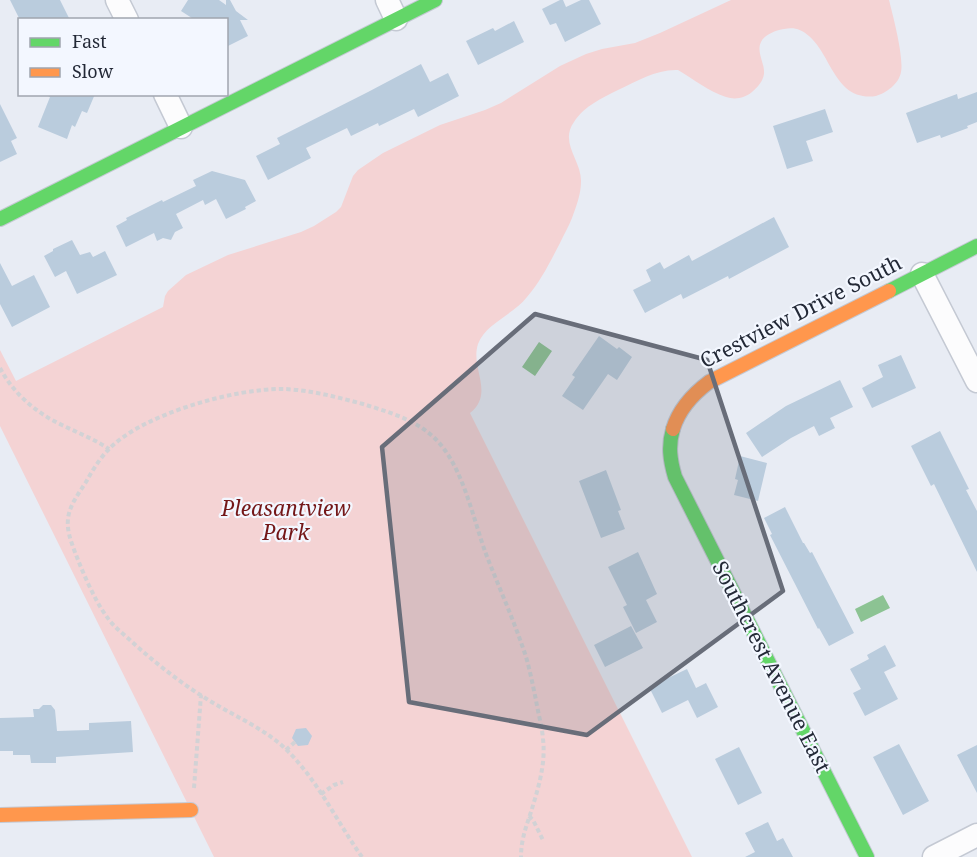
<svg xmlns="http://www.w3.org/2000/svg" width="977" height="857" font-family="'Noto Serif',serif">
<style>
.green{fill:#f4d3d4}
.water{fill:#8cc393}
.building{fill:#baccdd}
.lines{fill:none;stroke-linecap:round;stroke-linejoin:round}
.street-casing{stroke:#c4c9d3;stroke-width:25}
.fast-casing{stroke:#c4c9d3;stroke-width:16}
.slow-casing{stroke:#c4c9d3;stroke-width:16}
.path{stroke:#d2d2d5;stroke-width:4;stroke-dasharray:4.5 3;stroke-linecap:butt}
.street{stroke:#fcfcfd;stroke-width:22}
.fast{stroke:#63d668;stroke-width:14}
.slow{stroke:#ff974d;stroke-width:14}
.marked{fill:#686d79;fill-opacity:0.2;stroke:#686d79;stroke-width:4.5;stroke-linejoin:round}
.labels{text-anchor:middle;stroke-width:4.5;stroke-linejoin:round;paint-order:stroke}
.street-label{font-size:21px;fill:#232937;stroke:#f3f7ff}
.park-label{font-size:21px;font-style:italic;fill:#741718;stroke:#f3f7ff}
</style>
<rect width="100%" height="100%" fill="#e8ecf4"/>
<path class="green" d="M731,0h158c4,16 15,57 12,72 -2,12 -15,21 -25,24 -11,2 -22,-1 -30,-8 -16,-15 -21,-38 -37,-52 -8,-7 -15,-9 -25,-7 -8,1 -20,6 -23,13 -5,10 4,21 3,32 -1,7 -6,13 -12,18 -7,6 -17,8 -26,5 -16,-5 -33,-18 -48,-27 -21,-1 -41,11 -60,20 -8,4 -17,8 -24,13 -7,4 -15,11 -20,19 -15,21 8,39 7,60 0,12 -5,25 -9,36 -3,8 -8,16 -12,25 -10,19 -19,38 -33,54 -14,18 -41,26 -49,47 -8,24 17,49 -8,69l222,444h-478l-214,-431v-76l16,31 147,-74 2,-11 3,-5 18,-16 42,-20 73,-23 13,-6 22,-14 5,-5 12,-31 5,-6 25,-17 57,-28 45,-15 16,-7 59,-37 26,-12 16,-5 33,-6 25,-10z"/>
<path class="water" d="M539,342l13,9 -17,25 -13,-9z
M883,595l7,13 -29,14 -6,-13z"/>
<path class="building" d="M10,0h50l10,20h-50z
M188,0h31l7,5v-5h4l6,11 12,9h-8l8,16 -22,11v-27h-31l-14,-9z
M560,0h3l3,7 15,-7h8l12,24 -36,18 -9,-19 -6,2 -8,-16z
M514,21l10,21 -46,23 -12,-24 27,-13 2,3z
M421,64l9,18 18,-9 11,23 -41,21 -4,-8 -35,17 -1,-3 -27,13 -4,-8 -41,20 5,10 -43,22 -12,-24 24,-12 -3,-6 91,-46z
M977,92v30l-10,4 1,2 -27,10 -1,-3 -23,8 -11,-30 51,-19 1,5z
M44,94h51l-8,19 -5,-2 -7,16 -3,-2 -5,14 -29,-12 12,-30z
M0,104l17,34 -6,3 6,13 -17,8z
M825,109l8,23 -27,9 7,20 -26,8 -14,-43z
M212,171l33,9 11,21 -11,6 1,2 -20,10 -10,-20 -11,6 -2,-5 -27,14 7,14 -8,4 -4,8 -8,-2 -6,3 -3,-8 -28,14 -10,-21 11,-6 -1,-2 36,-18 1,2 33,-16 -3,-6z
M774,217l15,30 -60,32 -1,-3 -45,23 -2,-5 -36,19 -12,-23 18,-9 -5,-11 14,-8 4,7 25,-14 3,6z
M72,240l8,15 10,-3 3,5 12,-6 12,24 -40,19 -11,-23 -11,6 -11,-21 9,-5v-2z
M0,263l12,23 22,-11 16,32 -38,20 -12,-23z
M599,336l18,13 2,-2 13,10 -15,23 -9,-6 -25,36 -21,-14 13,-19 -3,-2z
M901,355l15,33 -44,20 -10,-20 21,-11 -5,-12z
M840,380l13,27 -23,11 5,10 -16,8 -5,-10 -23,12 -29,19 -16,-24 40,-27z
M940,431l29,58 -3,1 11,21v61l-43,-88 -3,2 -20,-40z
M740,456l27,7 -9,38 -24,-6 4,-15 -3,-1z
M606,470l15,40 -3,1 7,18 -24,9 -22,-57z
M785,507l18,36h1l6,10 2,-1 42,81 -25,13 -10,-18 -1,1 -48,-94 2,-1 -8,-16z
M638,552l19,42 -11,6 11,22 -21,11 -13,-26 4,-2 -19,-38z
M631,626l12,22 -38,19 -11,-22z
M885,645l11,21 -12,6 14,27 -33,17 -12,-23 8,-4 -11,-20 19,-10 -2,-4z
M687,669l9,19 10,-5 12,24 -21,11 -9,-18 -26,13 -13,-26z
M43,705h8l4,5 2,21 32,-1v-7l42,-2 2,31 -77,5v6h-25l-1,-8h-17v-4h-13v-33l34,-1 -1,-8h6z
M306,728l6,8 -4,9 -10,1 -6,-8 4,-9z
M899,744l30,57 -26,14 -30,-58z
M977,745v48l-20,-38z
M739,747l23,46 -24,12 -23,-46z
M768,822l9,19 6,-3 10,19h-48l10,-5 -10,-19z"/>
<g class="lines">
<defs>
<path id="street" d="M117,0l10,20
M387,0l9,19
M165,94l16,33
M922,274l55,107
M934,857l43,-22"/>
<path id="fast" d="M0,219l435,-219
M889,291l88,-45
M673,429c-5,17 -3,31 2,48l192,380"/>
<path id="slow" d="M673,429c6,-20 20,-35 36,-47l180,-91
M0,815l191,-5"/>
</defs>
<use href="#street" class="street-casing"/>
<use href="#fast" class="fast-casing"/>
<use href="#slow" class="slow-casing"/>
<path class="path" d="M0,368c13,25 36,45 62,57 16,8 32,14 47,24
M286,750l9,-8
M194,788l7,-93
M321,794l13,-9 9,-3
M529,816l4,4 10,20
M362,857c-27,-38 -47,-83 -83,-114 -21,-17 -46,-28 -69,-42 -28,-17 -55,-38 -80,-61 -8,-7 -17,-14 -23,-23 -13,-17 -28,-53 -35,-73 -10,-28 -1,-39 14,-62 6,-11 14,-24 23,-33 34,-35 126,-61 175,-60 26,1 53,8 79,15 22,7 48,14 67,30 32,26 42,82 56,120 12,31 26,62 37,94 6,16 9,34 13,52 2,13 6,26 7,39 3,25 -5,50 -12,73 -5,15 -10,28 -10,45"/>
<use href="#street" class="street"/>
<use href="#fast" class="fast"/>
<use href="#slow" class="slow"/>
</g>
<path class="marked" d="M535,314l172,46 76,231 -196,144 -178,-33 -27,-255z"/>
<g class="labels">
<g class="street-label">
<text transform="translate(801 312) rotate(-27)" y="7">Crestview Drive South</text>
<text transform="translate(771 667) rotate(63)" y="7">Southcrest Avenue East</text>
</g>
<g class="park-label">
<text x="286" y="516">Pleasantview<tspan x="286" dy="24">Park</tspan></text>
</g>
</g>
<rect x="18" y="18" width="210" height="78" fill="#f3f7ff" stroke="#a0a5af" stroke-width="1.5"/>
<rect x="30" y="38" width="30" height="9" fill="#63d668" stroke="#a0a5af" stroke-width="1.5"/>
<text x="72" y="48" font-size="18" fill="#232937">Fast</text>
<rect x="30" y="68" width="30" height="9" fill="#ff974d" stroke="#a0a5af" stroke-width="1.5"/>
<text x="72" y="78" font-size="18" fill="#232937">Slow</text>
</svg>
